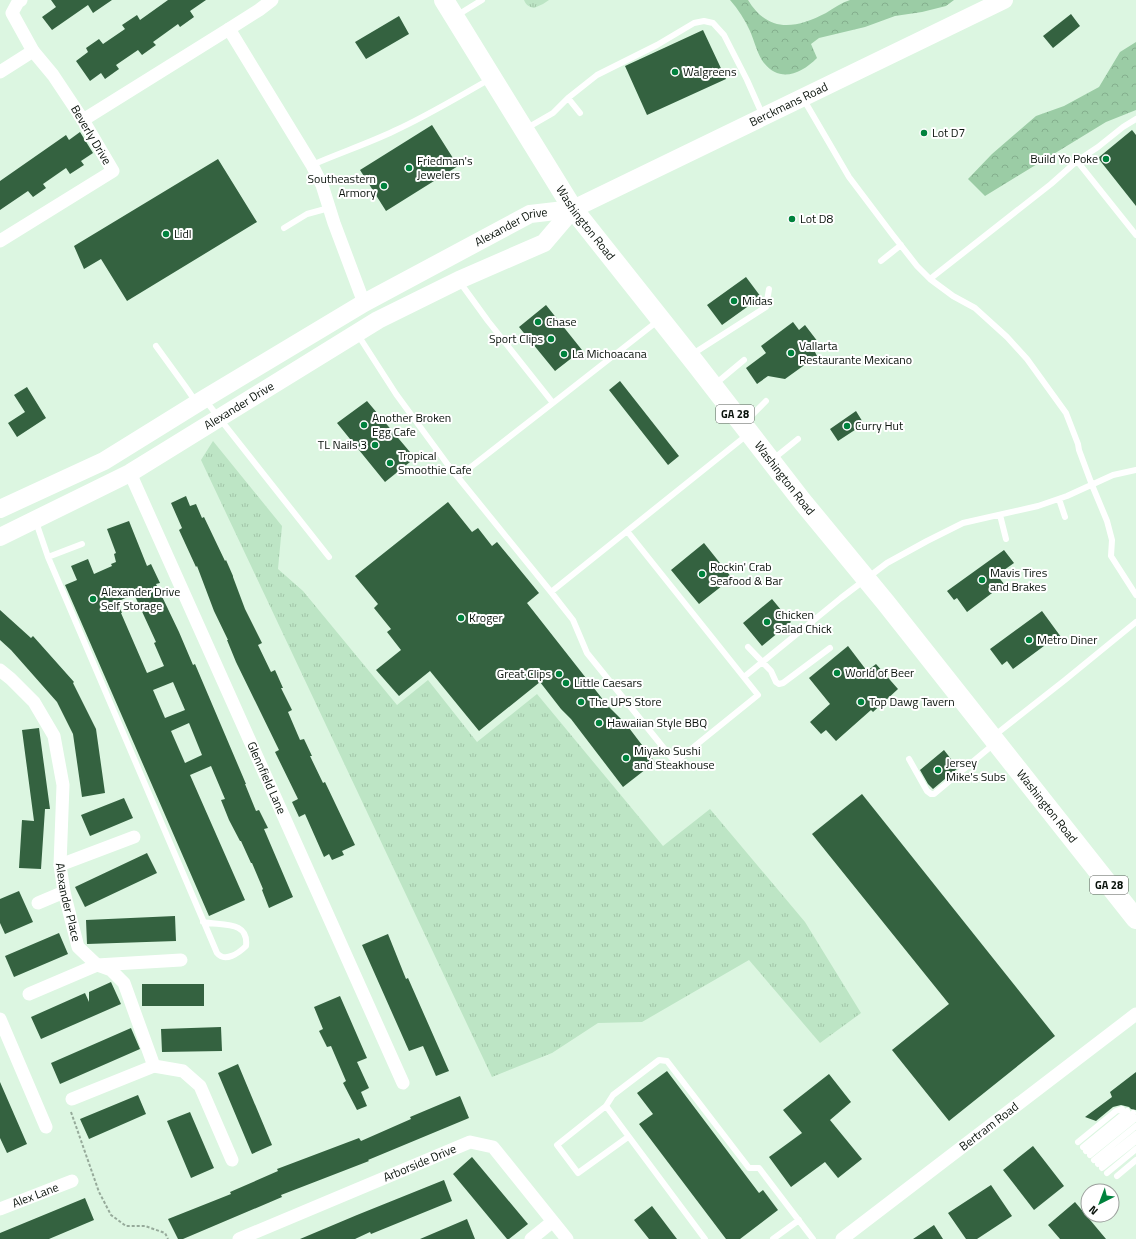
<svg xmlns="http://www.w3.org/2000/svg" width="1136" height="1239" font-family="'Titillium Web',sans-serif">
<style>
.grass{fill:url(#grass-tufts)}
.forest{fill:url(#forest-crowns)}
.building{fill:#346240;fill-rule:evenodd}
.lines{fill:none;stroke-linecap:round;stroke-linejoin:round}
.path{stroke:#96aa9a;stroke-width:2;stroke-dasharray:3 2;stroke-linecap:butt}
.lane{stroke:#fff;stroke-width:6}
.street{stroke:#fff;stroke-width:13}
.secondary{stroke:#fff;stroke-width:18}
.primary{stroke:#fff;stroke-width:20}
.poi-dot{fill:#00823d;stroke:#fff;stroke-width:1.5}
.labels{text-anchor:middle;stroke-width:4;stroke-linejoin:round;paint-order:stroke}
.shield{fill:#fff;stroke:#545a55;stroke-width:1}
.shield-label{font-size:11px;font-weight:bold;fill:#0a130c}
.poi-label{font-size:12px;fill:#0a130c;stroke:#fff;text-anchor:start}
.street-label{font-size:12px;fill:#0a130c;stroke:#fff}
</style>
<defs>
<pattern id="grass-tufts" width="24" height="20" patternUnits="userSpaceOnUse"><rect width="24" height="20" fill="#bde5c5"/><path d="M3 7l-1-3M5 7V3M7 7l1-3M15 17l-1-3M17 17v-4M19 17l1-3" fill="none" stroke="#a1c4a8"/></pattern>
<pattern id="forest-crowns" width="20" height="18" patternUnits="userSpaceOnUse"><rect width="20" height="18" fill="#9bcca5"/><path d="M2 6a3 3 0 1 1 6 0M12 15a3 3 0 1 1 6 0" fill="none" stroke="#84ae8d"/></pattern>
</defs>
<rect width="100%" height="100%" fill="#dcf6e1"/>
<path class="grass" d="M524,0h25l-6,4 -9,4c-5,-1 -8,-3 -10,-8z
M213,441l69,85 -4,43 25,22 94,114 31,-25 49,62 60,-48 126,152 47,-37 95,113 56,91 -41,30 -71,-83 -107,62 -44,1 -46,30 -60,24 -291,-617z"/>
<path class="forest" d="M730,0h18c20,33 47,29 78,13 8,-5 15,-10 24,-13h104l-8,6 -24,6 -27,4 -30,11 -46,11 -8,6 6,14c-16,16 -37,25 -53,5 -6,-7 -10,-23 -14,-32 -5,-11 -12,-22 -20,-31z
M1136,42v68l-30,12 -121,74 -17,-17 24,-25 44,-38 28,-10 35,-19 21,-35z"/>
<path class="building" d="M51,0h61l-19,13 -5,-8 -36,25 -10,-13 14,-10z
M168,0h38l-16,11 4,6 -14,10 -2,-3 -25,18 3,3 -14,10 -4,-5 -22,15 3,4 -14,10 -4,-6 -11,8 -14,-20 12,-9 -2,-4 13,-9 4,5 22,-15 -3,-4 15,-10 3,5z
M1071,14l9,12 -27,22 -10,-12z
M399,16l10,18 -43,25 -11,-17z
M703,30l23,49 -79,36 -22,-49z
M432,125l26,41 -72,45 -26,-41z
M1132,130l4,5v71l-38,-48z
M80,132l13,21 -12,8 3,4 -14,9 -4,-6 -23,16 3,4 -13,9 -5,-6 -28,19v-29l66,-46 3,5z
M218,159l39,63 -130,79 -26,-42 -17,10 -10,-23z
M746,277l15,20 -39,28 -15,-20z
M546,305l36,45 -27,21 -36,-44z
M793,322l6,8 6,-5 13,17 -3,2 4,5 -4,3 2,4 -32,23 -17,-3 -11,8 -11,-16 20,-15 -5,-7z
M620,381l59,75 -11,9 -59,-75z
M27,387l19,31 -29,19 -9,-14 17,-11 -11,-17z
M367,401l48,57 -30,24 -48,-59z
M856,411l8,13 -26,17 -8,-12z
M186,496l4,10 6,-2 6,14 2,-1 21,44 1,-1 7,16v1l12,32 17,34 -4,2 13,27 4,-2 8,18h-2l11,22 -4,2 12,28 4,-1 8,17h-2l13,27 2,-1 30,63 -13,6 2,4 -12,5 -3,-6 -5,3 -19,-43 -6,3 -7,-15 6,-3 -23,-47 4,-2 -43,-88 -9,-22h1l-14,-29 -17,-45 -1,1 -17,-37 3,-2 -11,-25z
M448,502l24,30 6,-4 14,18 5,-4 42,51 -12,10 81,103 18,18 29,38 -32,25 -52,-68 -10,-10 -21,-27 -61,49 -49,-60 -31,25 -23,-26 25,-20 -14,-18 4,-3 -17,-21 4,-4 -23,-28z
M129,521l18,45 4,-2 9,19 -4,1 23,48 14,33 2,-1 51,120h-1l11,27 3,-1 9,18 -4,1 29,68 -24,11 -7,-18 1,-1 -11,-26h-1l-10,-22h-1l-11,-21 -8,-20 4,-1 -14,-33 -21,9 55,125 -36,16 -144,-331 12,-5 -6,-14 17,-7 6,15 18,-8 -1,-2 5,-2 -2,-8 2,-1 -9,-24zM134,594l22,48 -2,1 10,23 -17,7 -26,-60h1l-5,-11zM173,682l12,28 -20,8 -12,-28zM189,723l13,32 -17,8 -14,-32z
M704,543l28,35 -33,26 -28,-34z
M1004,550l10,13 -17,12 7,9 -37,28 -10,-14 -3,2 -7,-9z
M772,599l19,23 -29,24 -19,-23z
M0,610l31,28 2,-2 41,46 -1,1 23,46 9,64 -23,4 -9,-63 -16,-32 -46,-52 -11,-10z
M1042,611l19,26 -12,8 -1,-2 -35,26 -6,-8 -5,4 -12,-16z
M848,646l19,25 9,-7 22,25 -25,23 -2,-2 -35,31 -10,-11 -5,4 -11,-12 20,-18 -21,-26z
M39,728l11,81h-5l-4,60 -22,-1 3,-48 12,1 -12,-91z
M944,750l14,18 -25,21 -5,-5 -8,-14z
M862,794l193,242 -106,85 -57,-71 57,-46 -137,-170z
M124,798l9,20 -43,18 -9,-21z
M147,853l10,20 -72,34 -10,-20z
M19,891l14,31 -28,12 -5,-11v-24z
M175,916l1,25 -89,3 -1,-24z
M59,933l9,21 -54,23 -9,-21z
M388,934l18,45 2,-1 41,93 -13,5 -13,-30 -14,5 -47,-106z
M111,982l10,22 -80,35 -10,-22 54,-24 4,9v-10z
M142,984h62v22h-62z
M340,996l27,62 -10,4 12,26 -8,4 6,14 -10,4 -14,-27 3,-2 -15,-35 -4,1 -8,-16 4,-2 -9,-22z
M221,1027l1,24 -60,1 -1,-23z
M131,1028l9,21 -80,35 -9,-21z
M238,1064l34,81 -20,9 -34,-81z
M667,1071l92,122 4,-3 15,20 -38,29h-14l-87,-115 14,-10 -16,-21z
M1136,1072v38l-5,-1 -2,-2 -8,-2 -8,2 -17,14 -11,-4 27,-20 -2,-5z
M829,1074l22,28 -21,18 32,39 -24,19 -13,-16 -34,25 -22,-30 33,-24 -19,-23z
M0,1082l27,62 -20,9 -7,-15z
M138,1095l8,19 -57,25 -9,-20z
M460,1096l9,22 -101,42 1,1 -88,34 1,2 -99,42h-5l-10,-20 63,-25 -1,-2 48,-21 -1,-2 82,-31 2,3 50,-22 -1,-2z
M190,1112l24,56 -23,10 -24,-57z
M1033,1146l31,40 -30,24 -31,-40z
M472,1157l56,67 -19,15h-2l-54,-65z
M444,1180l8,21 -81,33 -1,-2 -15,7h-55l57,-24z
M991,1185l21,31 -35,23h-11l-18,-26z
M85,1198l9,22 -45,19h-49v-6z
M1075,1202l31,37h-46l-12,-14z
M652,1206l25,33h-28l-15,-19z
M467,1219l8,20h-55z
M934,1225l9,14h-30z"/>
<g class="lines">
<path class="path" d="M71,1112l28,80 12,23 15,11h19l20,7 3,6"/>
<path class="lane" d="M456,16l26,-16
M568,98l29,-23 60,-30 37,-22 10,-2 9,2 11,12 23,45 16,36
M804,100l45,77 43,57 25,32 13,13 23,17 22,12 32,29 20,22 39,54 12,31 1,6 13,35 15,36 5,19 -1,16 25,39
M527,128l26,-15 15,-15 12,15
M1077,161l59,74
M312,165c27,-12 55,-21 82,-34 33,-15 64,-34 96,-52
M284,228l23,-14 22,-6
M881,261l20,-16
M930,279l121,-95 26,-23 21,-14 25,-20 13,-8
M358,335l38,59 52,71 103,127 22,28 14,33 88,109 83,-67 -131,-164
M156,346l29,40 11,16
M691,355l75,-48 3,-18
M714,385l30,-25
M205,400l124,157
M553,403l106,-83
M744,423l22,-22
M772,460l26,-21
M458,477l95,-74 -65,-82 -29,-40
M1059,499l6,18
M1000,515l6,24
M36,522l12,35 34,-13
M48,557l169,396c8,10 22,0 29,-7 3,-26 -25,-20 -43,-24
M551,592l196,-157
M748,647l23,24 5,11 3,2 4,-1 47,-35
M744,677l97,-79 46,-35 40,-22 36,-18 75,-17 29,-10 46,-21 23,-5
M995,735l70,-55 71,-58
M909,759l18,32 4,3h3l60,-50
M606,1106l99,133
M628,1137l-50,36 -21,-28 49,-39 7,-11 46,-35 8,1 82,107h10l54,71
M1078,1142l38,-31 6,-2
M1083,1147l44,-36
M1086,1151l47,-38
M1090,1155l46,-37
M1094,1160l42,-34
M1098,1164l38,-30
M1102,1168l34,-27
M1107,1173l29,-24
M1117,1176l19,-16
M773,1239l26,-19"/>
<g class="street">
<path d="M229,29l83,136 10,20 12,38 30,80"/>
<path d="M0,72l33,-21"/>
<path d="M83,120l146,-91 30,-19 13,-10"/>
<path d="M0,241l113,-70 -30,-51 -30,-45 -20,-24 -21,-38 6,-11 3,-2"/>
<path id="s1" d="M130,473l273,610"/>
<path id="s2" d="M0,670l11,9 23,23 20,34 9,49 -3,80 4,27 14,55 19,18 14,5 13,13 30,83 29,5 17,15 32,74"/>
<path d="M60,865l74,-28"/>
<path d="M38,903l26,-11"/>
<path d="M29,994l68,-29 84,-5"/>
<path d="M0,1019l46,108"/>
<path d="M72,1099l82,-33"/>
<path id="s3" d="M0,1209l72,-28"/>
<path id="s4" d="M239,1239l231,-97 23,5 74,92"/>
<path d="M531,1239l21,-17"/>
<path id="s5" d="M842,1239l294,-225"/>
</g>
<g class="secondary">
<path id="s6" d="M0,509l104,-48 100,-62 160,-96 166,-89 43,-5 431,-209"/>
<path id="s7" d="M0,537l130,-64 248,-153 81,-40 85,-37 29,-34"/>
</g>
<path class="primary" id="s8" d="M444,0l129,209 123,155 106,137 84,102 250,316"/>
</g>
<g class="poi-dot">
<circle cx="675" cy="72" r="4"/>
<circle cx="924" cy="133" r="4"/>
<circle cx="1106" cy="159" r="4"/>
<circle cx="409" cy="168" r="4"/>
<circle cx="384" cy="186" r="4"/>
<circle cx="792" cy="219" r="4"/>
<circle cx="166" cy="234" r="4"/>
<circle cx="734" cy="301" r="4"/>
<circle cx="538" cy="322" r="4"/>
<circle cx="551" cy="339" r="4"/>
<circle cx="791" cy="353" r="4"/>
<circle cx="564" cy="354" r="4"/>
<circle cx="364" cy="425" r="4"/>
<circle cx="847" cy="426" r="4"/>
<circle cx="375" cy="445" r="4"/>
<circle cx="390" cy="463" r="4"/>
<circle cx="702" cy="574" r="4"/>
<circle cx="982" cy="580" r="4"/>
<circle cx="93" cy="599" r="4"/>
<circle cx="461" cy="618" r="4"/>
<circle cx="767" cy="622" r="4"/>
<circle cx="1029" cy="640" r="4"/>
<circle cx="837" cy="673" r="4"/>
<circle cx="559" cy="674" r="4"/>
<circle cx="566" cy="683" r="4"/>
<circle cx="581" cy="702" r="4"/>
<circle cx="861" cy="702" r="4"/>
<circle cx="599" cy="723" r="4"/>
<circle cx="626" cy="758" r="4"/>
<circle cx="938" cy="770" r="4"/>
</g>
<g class="labels">
<g class="shield">
<rect x="716" y="405" width="38" height="18" rx="3"/>
<rect x="1090" y="876" width="38" height="18" rx="3"/>
</g>
<g class="shield-label">
<text x="735" y="418">GA 28</text>
<text x="1109" y="889">GA 28</text>
</g>
<g class="poi-label">
<text x="683" y="76">Walgreens</text>
<text x="932" y="137">Lot D7</text>
<text x="1098" y="163" text-anchor="end">Build Yo Poke</text>
<text x="417" y="165">Friedman's<tspan x="417" dy="14">Jewelers</tspan></text>
<text x="376" y="183" text-anchor="end">Southeastern<tspan x="376" dy="14">Armory</tspan></text>
<text x="800" y="223">Lot D8</text>
<text x="174" y="238">Lidl</text>
<text x="742" y="305">Midas</text>
<text x="546" y="326">Chase</text>
<text x="543" y="343" text-anchor="end">Sport Clips</text>
<text x="799" y="350">Vallarta<tspan x="799" dy="14">Restaurante Mexicano</tspan></text>
<text x="572" y="358">La Michoacana</text>
<text x="372" y="422">Another Broken<tspan x="372" dy="14">Egg Cafe</tspan></text>
<text x="855" y="430">Curry Hut</text>
<text x="367" y="449" text-anchor="end">TL Nails 3</text>
<text x="398" y="460">Tropical<tspan x="398" dy="14">Smoothie Cafe</tspan></text>
<text x="710" y="571">Rockin' Crab<tspan x="710" dy="14">Seafood &amp; Bar</tspan></text>
<text x="990" y="577">Mavis Tires<tspan x="990" dy="14">and Brakes</tspan></text>
<text x="101" y="596">Alexander Drive<tspan x="101" dy="14">Self Storage</tspan></text>
<text x="775" y="619">Chicken<tspan x="775" dy="14">Salad Chick</tspan></text>
<text x="469" y="622">Kroger</text>
<text x="1037" y="644">Metro Diner</text>
<text x="845" y="677">World of Beer</text>
<text x="551" y="678" text-anchor="end">Great Clips</text>
<text x="574" y="687">Little Caesars</text>
<text x="589" y="706">The UPS Store</text>
<text x="869" y="706">Top Dawg Tavern</text>
<text x="607" y="727">Hawaiian Style BBQ</text>
<text x="634" y="755">Miyako Sushi<tspan x="634" dy="14">and Steakhouse</tspan></text>
<text x="946" y="767">Jersey<tspan x="946" dy="14">Mike's Subs</tspan></text>
</g>
<g class="street-label">
<text dy="4" stroke="none"><textPath href="#s6" startOffset="890">Berckmans Road</textPath></text>
<text transform="translate(91 135) rotate(59)" y="4">Beverly Drive</text>
<text dy="4" stroke="none"><textPath href="#s8" startOffset="264">Washington Road</textPath></text>
<text dy="4" stroke="none"><textPath href="#s6" startOffset="585">Alexander Drive</textPath></text>
<text dy="4" stroke="none"><textPath href="#s7" startOffset="273">Alexander Drive</textPath></text>
<text dy="4" stroke="none"><textPath href="#s8" startOffset="588">Washington Road</textPath></text>
<text dy="4" stroke="none"><textPath href="#s1" startOffset="334">Glennfield Lane</textPath></text>
<text dy="4" stroke="none"><textPath href="#s8" startOffset="1008">Washington Road</textPath></text>
<text dy="4" stroke="none"><textPath href="#s2" startOffset="254">Alexander Place</textPath></text>
<text dy="4" stroke="none"><textPath href="#s5" startOffset="185">Bertram Road</textPath></text>
<text dy="4" stroke="none"><textPath href="#s4" startOffset="196">Arborside Drive</textPath></text>
<text dy="4" stroke="none"><textPath href="#s3" startOffset="38">Alex Lane</textPath></text>
</g>
</g>
<g transform="translate(1100 1203) rotate(222)"><circle r="19" fill="#ffffff" stroke="#9da19e"/>
<path d="M0-3L7 15L0 10L-7 15Z" fill="#00823d"/>
<text y="-6" font-size="11" font-weight="bold" text-anchor="middle" fill="#0a130c">N</text>
</g>
</svg>
